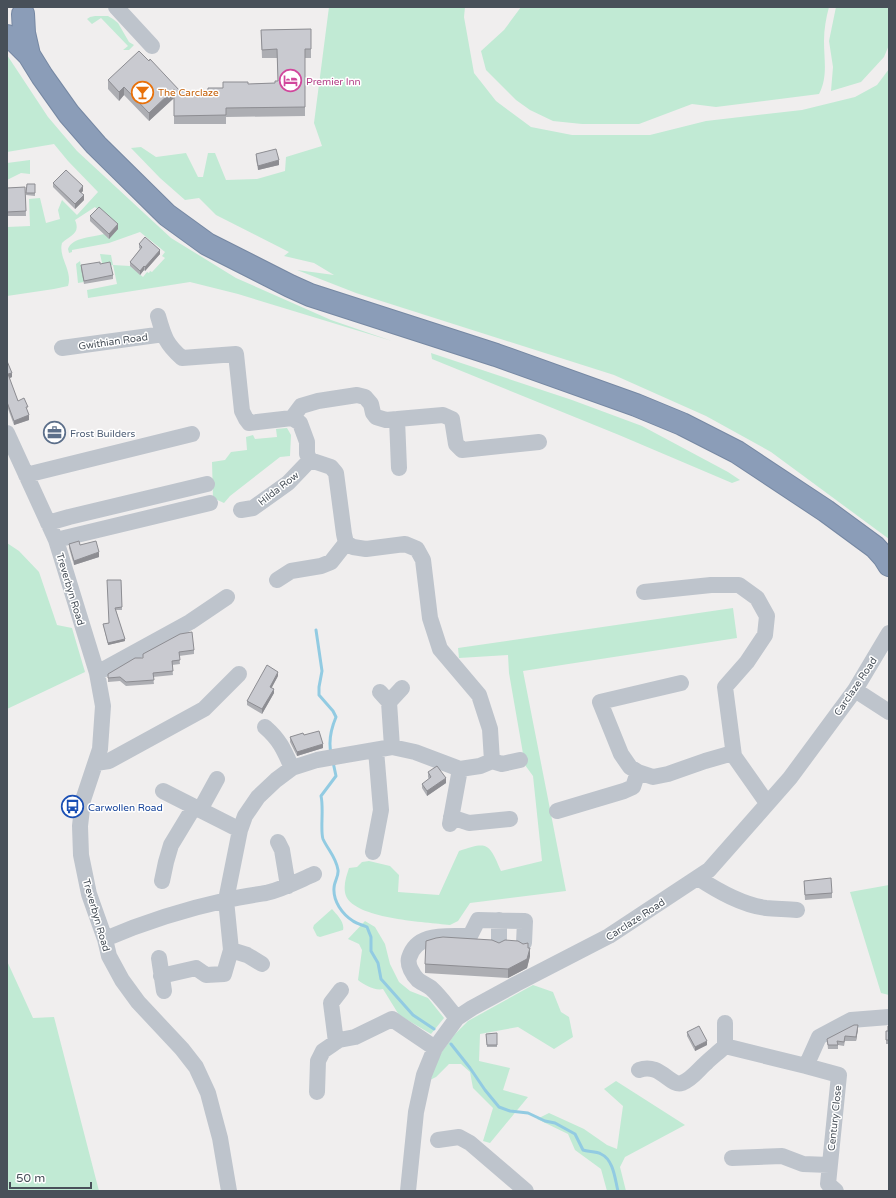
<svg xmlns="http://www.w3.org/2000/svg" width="896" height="1198" font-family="'Varela Round',sans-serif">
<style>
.green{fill:#c1ead4}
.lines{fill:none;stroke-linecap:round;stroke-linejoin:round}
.stream{stroke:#92cbe2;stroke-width:3}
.highway-casing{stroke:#7688a3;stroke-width:24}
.minor{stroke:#bec4cc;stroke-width:16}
.highway{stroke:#8b9db8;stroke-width:22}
.wall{fill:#adaeb3}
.shaded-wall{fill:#8d8d92}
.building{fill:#c9cad0;stroke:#8d8d92}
.labels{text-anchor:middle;stroke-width:3;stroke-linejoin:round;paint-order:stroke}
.hotel-label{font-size:10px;fill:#b23c85;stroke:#fff;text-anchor:start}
.food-label{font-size:10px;fill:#c56008;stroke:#fff;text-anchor:start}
.street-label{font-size:10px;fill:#485059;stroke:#fff}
.service-label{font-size:10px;fill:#4e5e75;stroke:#fff;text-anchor:start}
.transit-label{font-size:10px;fill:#164399;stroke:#fff;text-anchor:start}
</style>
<rect width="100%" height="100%" fill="#f0eeee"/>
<path class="green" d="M329,7h136l-1,10 10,56 22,28 35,26 41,8h78l56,-14 96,-11 53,-13 22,-12 12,-16v470l-118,-87 -65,-36 -92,-41 -258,-82 -59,-23 37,5 -20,-12 -30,-7 5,-4 -73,-37 -17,-17 -14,2 -25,-22 -29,-30 10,-1 15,10 30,-4 12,24h5l5,-24h7l11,27 31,-1 28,-8 1,-14 36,-11 -8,-23z
M521,7h308c-3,11 -5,22 -5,34 0,19 4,36 -5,53l-103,13 -24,-3 -53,20h-57l-29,-3 -23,-11 -14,-10 -30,-30 -5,-19 23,-21z
M836,7h53v38l-5,12 -23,25 -30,9 2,-24 -4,-26z
M95,16h13l5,3 5,4 11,19 5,3 -5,5h-6l5,-4 -27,-28 -9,6 -5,-5 3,-2z
M7,55l41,62 29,34 94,87 65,40 95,42 61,21 -154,-47 -48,-12 -102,16 -1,-8 30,-6 -4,-19 -10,2 -3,-13 11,1 2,10 17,1 13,11 4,-5 2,1 1,-2 2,1 13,-14 -3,-2 3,-4 -25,-20 -31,11 -37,7v2l-3,1 -1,-4c4,-12 26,-12 36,-15l5,4 9,-9 -23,-22 -20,13c6,14 -5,15 -13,23 -4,14 11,28 6,43l-14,3 -47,7v-69l23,-1 -1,-27 11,-1 6,25 14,-4 -2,-9 4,-10 15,15 21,-23 -30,-31 -14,-17 -47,8z
M30,160v14l-9,-1 -14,7v-17z
M80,261l4,21 -6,1 -2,-19z
M431,353l141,47 70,26 86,46 12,8 -8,3 -113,-48 -187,-76z
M287,428l4,7 -1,21 -10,1 -50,39 -6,7 -11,-5 -1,-36 13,-2 6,-8 16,-2 -1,-13 7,-2 2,4 22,-2 -1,-8z
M7,543l12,8 20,21 18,53 15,3 13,44 -78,37z
M733,608l4,30 -214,33 43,220 -96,12 -12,18 -8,4c-25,-3 -90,-6 -103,-27 -5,-9 -1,-21 2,-30l8,-1 5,-5 7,-1 21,5 9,9 -1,17 41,3 20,-44c29,-10 30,-8 42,20l41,-10 -9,-85 -8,-11 -16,-92 -1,-18 -49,3 -1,-10z
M889,885v110l-8,-2 -31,-101z
M332,909c5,6 13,13 11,21l-23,7 -3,-1 -4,-8 1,-3z
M365,921l10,6 10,17 5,20 9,18 11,9 18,7 16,20 -13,16 -32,-19 -16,-26c-8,2 -19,-4 -25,-9l4,-30 -3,-6 -11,-5z
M7,961l26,57 21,-1 45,174h-92z
M533,985l20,7 8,20 8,5 4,20 -19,12 -36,-22 -38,7 -1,27 31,7 -7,22 25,7 -38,46 -7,-2 10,-33 -20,-20 -3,-16 -9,-8h-12l-13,13 -8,4 10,-24 17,-23 13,-13z
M616,1081l69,44 -60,32 -5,10 6,24h-19l-6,-22 -26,-19 -7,-16 -31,-15 12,-6 35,16 23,16 10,4 6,-43 -19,-17z"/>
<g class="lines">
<path class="stream" d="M316,630l6,41 -3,16v8l14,16 3,6c-5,12 -8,23 -5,36
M333,762l3,14 -15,20c3,12 -1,35 2,43 5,11 13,18 15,31 1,6 -4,12 -4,18 -1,13 8,26 19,33 4,3 10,4 14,6l4,10v14l7,12 3,16 32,36 21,14
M451,1044l19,24 15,22 14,17 11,4 18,2 17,8 10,2 20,11 8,16c5,2 13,1 18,4 13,6 14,26 17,37"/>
<defs>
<path id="highway" d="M23,14l1,19 5,22
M7,36l9,6 13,13 13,21 27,38 27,31 71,70 40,29 83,42 20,9 186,60 140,50 46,19 55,28 89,59 49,36 9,10 5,8"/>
</defs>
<use href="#highway" class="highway-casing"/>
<path class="minor" d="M116,7l36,39
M158,316c6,21 8,28 24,42l54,-4 6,57 4,8 3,4 43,-5 8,5 7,19v12l3,6 21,7 5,6 8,61 2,9 7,4 13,2 39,-5 12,5 6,11 7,58 10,31 39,46 11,34 2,32
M62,348l102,-14
M292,418l9,-12 17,-5 39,-6 8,2 6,7 2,9 3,4 10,3 57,-5 9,4 4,25 6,6 77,-8
M397,419l2,49
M7,433l49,107 41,133 6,33 -3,43 -17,51 -3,26 1,29 8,39 16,45 4,17 13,24 16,22 44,47 14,18 12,26 5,19 7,26 9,53
M26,475l166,-41
M241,510l12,-2 35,-25 22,-23
M48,523l21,-6 138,-33
M56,540l154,-37
M277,580l14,-9 30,-5 10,-4 15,-19
M644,592l67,-7h28l18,13 10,18 -2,19 -18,27 -22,25 9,69 33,47
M97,673l93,-51 37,-25
M681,683l-81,19 21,52 9,13 8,5 15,5 15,-3 37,-13 28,-8
M855,690l34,22
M380,692l9,10 13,-14
M389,702l3,45
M265,727c15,13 19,23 27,41
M96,763l13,-2 95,-52 35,-35
M163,791l77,39
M200,810l17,-31
M557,811l67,-20 9,-4 5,-15
M451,817l18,6 41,-4
M450,824l10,-55
M278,842l4,8 6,36
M373,852l8,-42 -5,-60
M698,878c20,13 44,27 68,30 10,1 21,1 31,2
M162,881l4,-19 5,-17 23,-38
M105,939c37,-16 81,-30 122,-39 12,-3 26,-5 39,-7 17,-4 32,-12 48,-19
M499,942v-22
M231,950l16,5 15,9
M159,958l5,33
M161,976l35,-8 10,7 18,-1 7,-24 -5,-50 14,-70 5,-14 13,-19 18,-17 16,-12 25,-8 75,-13 23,5 45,17 20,-3 12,-5 10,3 18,-4
M457,1018c-8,-9 -16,-21 -26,-30 -4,-3 -9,-5 -13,-8 -5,-5 -11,-15 -9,-22 8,-27 38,-21 61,-22l8,-16 47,1 -1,22
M725,1023v23
M336,1042l-5,-39 10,-13
M806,1066l13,-29 32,-17 38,-3
M639,1070c21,-8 31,17 43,13 10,-4 16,-13 24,-20 6,-6 13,-11 19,-17l81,20 33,9 -11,109 8,7
M317,1092l1,-31 5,-10 16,-11 16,-3 37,-18 43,29
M438,1140l21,-3 11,6 56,48
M732,1158l50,-2 21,8 26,1
M408,1191l8,-79 8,-37 11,-27 22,-30 15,-10 44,-24 93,-48 100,-66 81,-92 65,-88 34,-57"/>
<use href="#highway" class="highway"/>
</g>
<path class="wall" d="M311,29v29h-6v58l-79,1v7h-52v-26l-25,23 -25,-26 -5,6 -11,-12v-9l41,-19 31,30h28l40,-7 27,-1 3,-2 -1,-23h-15l-1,-28z
M256,154l23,11 -21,5 -2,-11z
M53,183l30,8 -2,2 3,7 -9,9 -22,-22z
M27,184h8v12l-9,-1z
M25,187l1,29h-19v-28z
M90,216l28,13 -9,10 -19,-18z
M139,244l21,10 -15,17 -1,-1 -4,5 -10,-9v-4l10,-13 -1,-1z
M100,264l13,11v4l-29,5 -3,-15v-4z
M7,361l5,16 -3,1 9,23 10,10 1,9 -15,5 -7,-19z
M69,544l11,1 19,12 -25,8 -5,-17z
M121,580l1,30h-6l9,31 -17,4 -5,-21 6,-1z
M194,650v4l-15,2 1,8 -8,1 1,10 -20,2 1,7 -28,2 -6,-5 -12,1v-8l35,-16v-4z
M278,676l-7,12 3,5 -12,21 -15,-9v-4z
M304,735l19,13 -26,8 -7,-14v-5z
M428,772l18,11 -19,13 -5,-8v-4l7,-5 -1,-2z
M804,881l28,12v5l-27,2z
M499,943l29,5 2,8 -3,12 -19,10 -83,-5v-9z
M889,1026v18h-3v-13h2z
M858,1029l-2,12h-11l-1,5 -6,-1v4h-10l-1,-10z
M687,1032l20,13 -12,6 -8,-15z
M497,1033v14h-10l-1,-13z"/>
<path class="shaded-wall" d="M124,87v8l-5,6v-9z
M174,89v9l-25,23v-8z
M279,160v5l-21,5v-4z
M83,186v5l-4,4v-4z
M84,195v5l-9,9v-5z
M118,224v5l-9,10v-5z
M160,250v4l-15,17v-4z
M144,266v4l-4,5v-4z
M12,373v4l-4,2v-5z
M29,415v5l-15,5v-4z
M99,552v5l-25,8v-4z
M125,639v2l-17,4v-2z
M278,672v4l-8,15v-4z
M274,689v4l-12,21v-5z
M323,744v4l-26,8v-4z
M446,778v5l-19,13v-5z
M530,948v8l-3,12 -19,10v-9l20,-14z
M858,1025v4l-2,12v-4z
M707,1041v4l-12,6v-4z"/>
<path class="building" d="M311,29v20h-6v58l-79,1v7l-52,1v-27l-25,24 -25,-26 -5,5 -11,-12 31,-29 10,10 1,-2 30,32h28v-3h15v-6h25v2l27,-1v-2h3l-1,-32 -15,1 -1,-20z
M276,149l3,11 -21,6 -2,-12z
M66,170l17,16 -4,5 5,4 -9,9 -22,-21z
M27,184h8v9h-9z
M25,187l1,24 -19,1v-24z
M99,207l19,17 -9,10 -19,-18z
M145,237l15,13 -15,17 -1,-1 -4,5 -10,-9 12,-15 -3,-3z
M100,262v2l10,-2 3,13 -29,6 -3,-16z
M7,361l5,12 -4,1 10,27 6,-3 4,9h-2l3,8 -15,6 -7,-19z
M79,541l1,4 16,-4 3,11 -25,9 -5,-17z
M107,580h14l1,27 -7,1 10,31 -17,4 -5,-19 6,-1z
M192,632l2,18 -15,2 1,8 -8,1 1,10 -20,2 1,7 -28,2 -6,-5 -12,1v-4l27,-16h8v-4l37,-20z
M267,665l11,7 -8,15 4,2 -12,20 -15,-8z
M319,731l4,13 -26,8 -7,-15 13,-4 1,2z
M437,766l9,12 -19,13 -5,-7 9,-7 -3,-5z
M831,878l1,15 -27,2 -1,-14z
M443,937l49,3 7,3 6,-3 13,1 5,3 5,-1v5h2l-3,11 -19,10 -83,-5 1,-23 10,-3z
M854,1025h4l-2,12 -11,-1 -1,6 -7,-1 1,4h-10l-1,-6z
M699,1026l8,15 -12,6 -8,-15z
M888,1026h1v14h-3v-9h2z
M497,1033v12h-10l-1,-11z"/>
<defs>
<symbol id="hotel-ring" viewBox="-11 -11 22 22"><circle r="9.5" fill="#fff" stroke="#d1479c" stroke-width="1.5"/><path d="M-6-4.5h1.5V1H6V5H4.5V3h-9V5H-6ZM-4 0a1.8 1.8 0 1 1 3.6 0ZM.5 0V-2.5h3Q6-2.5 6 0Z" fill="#d1479c"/></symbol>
<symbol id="bar-ring" viewBox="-11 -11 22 22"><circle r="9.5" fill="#fff" stroke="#e8710a" stroke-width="1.5"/><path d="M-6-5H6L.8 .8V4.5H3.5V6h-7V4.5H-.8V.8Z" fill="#e8710a"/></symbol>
<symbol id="office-ring" viewBox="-11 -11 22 22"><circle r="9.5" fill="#fff" stroke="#5c6f8a" stroke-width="1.5"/><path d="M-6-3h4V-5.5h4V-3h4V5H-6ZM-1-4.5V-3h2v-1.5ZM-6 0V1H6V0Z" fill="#5c6f8a"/></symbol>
<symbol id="bus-ring" viewBox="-11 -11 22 22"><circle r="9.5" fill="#fff" stroke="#1a4fb4" stroke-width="1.5"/><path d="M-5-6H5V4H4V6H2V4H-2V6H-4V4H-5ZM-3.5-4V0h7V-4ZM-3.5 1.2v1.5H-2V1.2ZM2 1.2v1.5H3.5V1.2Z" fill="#1a4fb4"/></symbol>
</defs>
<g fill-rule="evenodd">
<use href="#hotel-ring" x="278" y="68" width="25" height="25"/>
<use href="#bar-ring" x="130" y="80" width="25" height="25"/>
<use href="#office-ring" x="42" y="420" width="25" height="25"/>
<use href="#bus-ring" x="60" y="794" width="25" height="25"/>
</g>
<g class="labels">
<g class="hotel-label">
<text x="306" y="85">Premier Inn</text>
</g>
<g class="food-label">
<text x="158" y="96">The Carclaze</text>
</g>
<g class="street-label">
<text transform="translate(113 341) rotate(-8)" y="4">Gwithian Road</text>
<text transform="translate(278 488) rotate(-38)" y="4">Hilda Row</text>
<text transform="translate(71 589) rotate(73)" y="4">Treverbyn Road</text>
<text transform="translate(855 686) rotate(-56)" y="4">Carclaze Road</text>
<text transform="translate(97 915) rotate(74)" y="4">Treverbyn Road</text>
<text transform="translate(635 919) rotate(-33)" y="4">Carclaze Road</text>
<text transform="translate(834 1118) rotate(-84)" y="4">Century Close</text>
</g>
<g class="service-label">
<text x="70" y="437">Frost Builders</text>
</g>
<g class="transit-label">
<text x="88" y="811">Carwollen Road</text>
</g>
</g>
<rect width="896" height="1198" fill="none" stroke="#485059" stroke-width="16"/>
<path d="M10 1182v6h81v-6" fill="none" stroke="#485059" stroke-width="2"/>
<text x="16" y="1182" font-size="12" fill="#485059" stroke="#ffffff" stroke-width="3" paint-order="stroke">50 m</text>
</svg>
